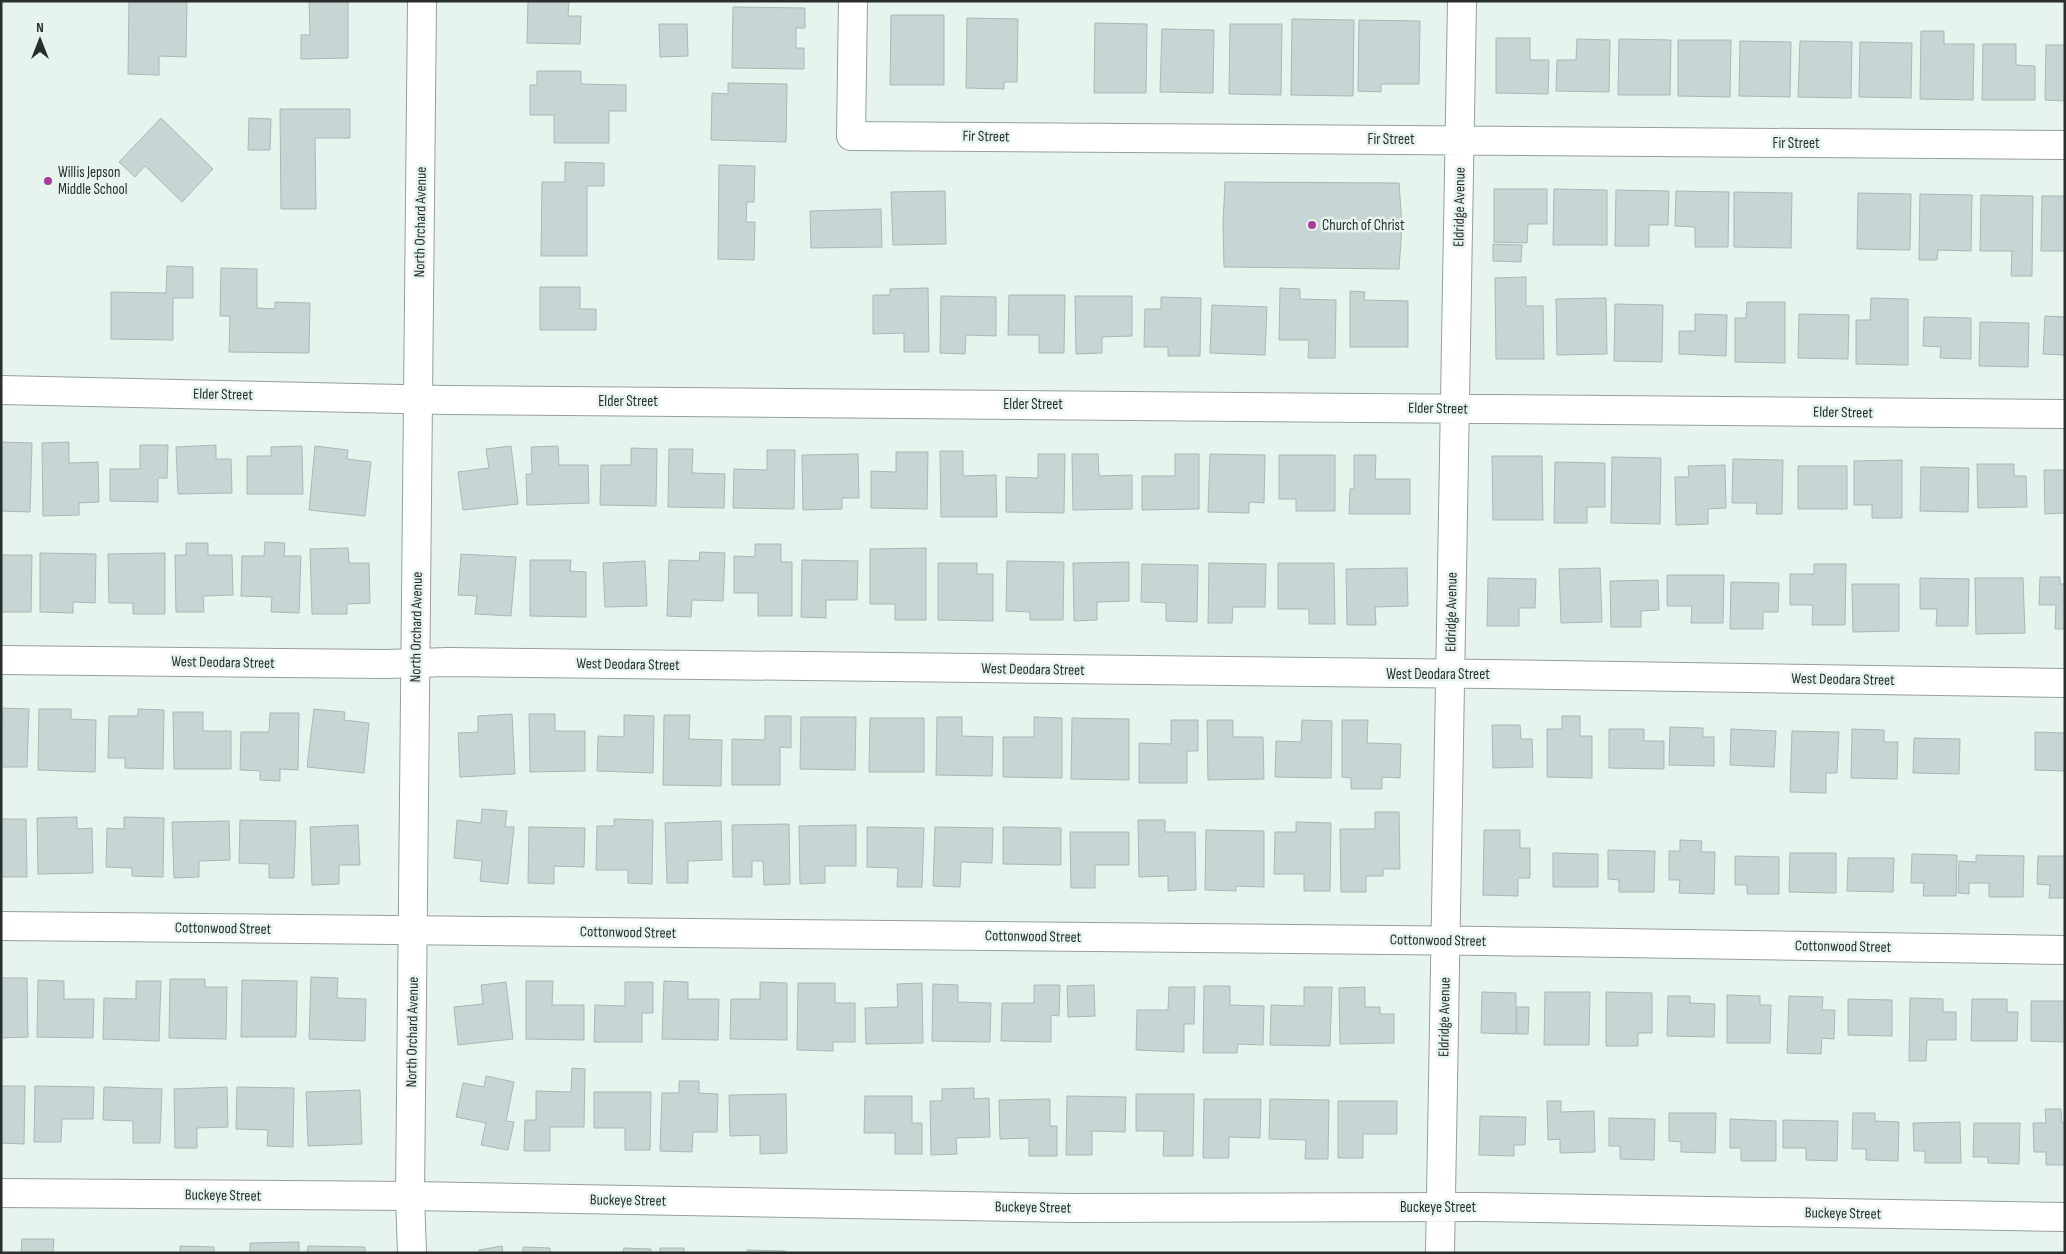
<svg xmlns="http://www.w3.org/2000/svg" width="2066" height="1254" font-family="'Sofia Sans Condensed',sans-serif">
<style>
.building{fill:#c7d5d5;stroke:#a9b7b8}
.lines{fill:none;stroke-linecap:round;stroke-linejoin:round}
.minor-casing{stroke:#95a09a;stroke-width:30}
.tertiary-casing{stroke:#95a09a;stroke-width:30}
.minor{stroke:#fff;stroke-width:28}
.tertiary{stroke:#fff;stroke-width:28}
.poi-dot{fill:#a73b9b;stroke:#e7f4ee;stroke-width:2}
.labels{text-anchor:middle;stroke-width:5;stroke-linejoin:round;paint-order:stroke}
.street-label{font-size:15px;fill:#292e2c;stroke:#e7f4ee}
.poi-label{font-size:15px;fill:#292e2c;stroke:#e7f4ee;text-anchor:start}
</style>
<rect width="100%" height="100%" fill="#e7f4ee"/>
<path class="building" d="M129,1h58l-1,56 -27,-1v19l-31,-1z
M309,1h39v57l-47,1v-24h9z
M528,1h41l-1,15h13l-1,28 -53,-1z
M733,7l72,1v20h-9v20h8v21l-72,-1z
M891,15h53v70h-54z
M967,18l51,1 -1,63h-13v7l-38,-1z
M1292,19l62,1 -1,76 -62,-1z
M1359,20l61,1 -1,63h-38v8l-23,-1z
M1095,23l52,1 -1,69h-52z
M659,24h28l1,32 -28,1z
M1230,24h52l-1,71 -52,-1z
M1162,29l52,1 -1,63 -53,-1z
M1921,31h23v13h30l-1,56 -53,-1z
M1496,38h34v22h19l-1,34 -52,-1z
M1577,39l33,1 -1,52 -53,-1 1,-31h19z
M1619,39l52,1 -1,55h-52z
M1678,40h53l-1,57 -52,-1z
M1740,41l51,1 -1,55 -51,-1z
M1800,41l52,1 -1,56 -53,-1z
M1860,42l52,1 -1,55 -52,-1z
M1983,44h33v21l19,1v34h-53z
M2046,45h19v56l-20,-1z
M537,71h44v13l45,1v26h-17v32h-55v-28h-24v-30h7z
M728,83l59,1 -1,58 -75,-2 1,-47 16,1z
M280,109h70v29h-35l1,71h-35z
M161,118l52,51 -31,33 -37,-36 -10,11 -16,-15z
M249,118l22,1 -1,31h-22z
M565,162l39,1v23h-17v70h-46l1,-74h23z
M719,165l36,1 -1,36h-7l-1,20h9l-1,38 -36,-1z
M1225,182l174,1 3,43 -3,43 -175,-2 -1,-43z
M1494,189h53v35h-19l-1,19 -33,-1z
M1554,189l53,1v55h-54z
M1616,190l53,1 -1,34h-19v21h-34z
M945,191l1,53 -53,1 -2,-53z
M1676,191l53,1 -1,55h-33v-20l-20,-1z
M1734,192l58,1 -1,55 -57,-1z
M1858,193l53,1 -1,56 -53,-1z
M1920,194l52,1 -1,56 -33,-1 -1,10h-18z
M1981,195l52,1 -1,80h-21l1,-25h-32z
M2042,196h23v55h-24z
M881,209l1,38 -71,1 -1,-37z
M1493,244l29,1 -1,17 -28,-1z
M167,266l26,1v31h-20v42l-62,-1v-47l55,1z
M221,268l36,1v39l18,1v-7l35,1 -1,50 -80,-1 1,-36h-10z
M1526,277v29h17l1,53h-48l-1,-81z
M540,287h40v22h16v21h-56z
M928,288l1,64h-25v-19l-31,1v-39h17v-6z
M1280,288l20,1v10l36,1 -1,58h-27l1,-18h-30z
M1350,291l15,1 -1,8 44,1v46h-58z
M1009,295h56l-1,58h-25v-18h-31z
M941,296l55,1v39l-30,-1 -1,19 -25,-1z
M1075,296h57v40l-30,1v16l-26,1z
M1161,297l40,1 -1,58h-32v-9h-24l1,-38h16z
M1606,298l1,56 -50,1 -1,-56z
M1871,298l37,1v66l-52,-1v-44h14z
M1747,302h38v61l-50,-1v-44h11z
M1615,304l48,1 -1,57 -48,-1z
M1212,305l55,2 -2,48 -55,-2z
M1695,314l32,1 -1,41 -47,-2v-23h16z
M1799,314l50,1 -1,44 -50,-1z
M2045,316l20,1v38l-22,-1z
M1924,317l47,1v41l-31,-1 1,-11 -18,-1z
M1980,322l49,1 -1,44 -49,-1z
M1,442l31,1 -2,69 -29,-1z
M69,442v21l29,-1 1,40 -20,1v12l-36,1 -1,-73z
M140,445h28l-1,33h-9v24l-48,-1v-32h30z
M216,445v14h15l1,34 -54,1 -2,-47z
M302,446l1,48h-56v-38h24v-9z
M315,446l33,4 -1,9 24,3 -6,54 -56,-6z
M511,446l7,58 -55,6 -5,-38 31,-4 -3,-19z
M558,446l1,19h29l1,38 -62,2 -1,-31h6l-1,-27z
M631,448l26,1 -1,57 -56,-1 1,-40h30z
M669,449h24l-1,24 33,1 -1,34 -56,-1z
M767,450h28l-1,59 -61,-1 1,-39 33,1z
M940,451h23v25l33,-1 1,42h-56z
M896,452h32l-1,57 -56,-1v-37l25,1z
M858,454l1,44h-17v11l-39,1 -1,-55z
M1038,454h27l-1,59 -58,-1v-35l32,1z
M1072,454h26l1,22 33,-1v34l-59,1z
M1175,454h24v55l-57,1v-34h33z
M1210,454l55,1 -1,48 -15,-1v11l-41,-1z
M1279,455h56v56h-39v-12h-17z
M1354,455h22l-1,24h35v35h-61l1,-25h4z
M1492,456h50l1,64h-50z
M1612,457l49,1 -1,66 -49,-1z
M1733,459l50,1 -1,54h-26l1,-11h-25z
M1902,460v58h-30v-13h-18v-44z
M1555,462l50,1v44h-18v16h-33z
M1977,464h37v12h12l1,31 -49,1z
M1725,465l1,43 -18,1v15l-32,1 -1,-48h14l-1,-11z
M1798,466h49v43h-49z
M1921,467l48,1 -1,44 -48,-1z
M2044,470h21v43l-20,1z
M265,542l20,1 -1,13h17l-2,57 -28,-1 1,-15 -31,-1 1,-40h22z
M186,543h22v12h24l1,40 -30,1 1,16h-28l-1,-57h11z
M755,544h26v18h11v54h-34v-23h-24v-37l21,1z
M348,548l1,15h20l1,40 -23,1v10h-35l-2,-65z
M926,548v72h-31v-16h-25v-55z
M700,552l25,1 -2,48 -31,-1 -1,17 -24,-1 2,-56 30,1z
M40,553l56,1 -1,49 -22,-1v11l-33,-1z
M165,553v61h-32v-11h-24l-1,-49z
M461,554l55,3 -5,59 -36,-2 2,-18 -19,-1z
M1,555h31l-1,57h-30z
M530,560h41l-1,11 16,1v45l-56,-1z
M802,560l56,1 -1,39h-31v18l-25,-1z
M645,561l2,45 -42,1 -2,-44z
M1007,561l57,1 -1,58h-33v-8l-24,-1z
M1129,562v39l-32,1v18l-23,1 -1,-58z
M938,563h39v11h16v47l-55,-1z
M1209,563l57,1 -1,43h-32l-1,16h-24z
M1278,563h56l1,61h-26v-15h-31z
M1142,564l56,1 -1,57 -31,-1v-18l-25,-1z
M1814,564h32l-1,61h-33l1,-20h-23v-31h24z
M1407,568l1,38 -33,1 1,18h-29l-1,-56z
M1600,568l2,54 -41,1 -2,-54z
M1667,575h57l-1,48h-32l1,-17h-25z
M2040,577h20v7h5v45h-10l1,-24h-17z
M1488,578l48,1 -1,29h-16v18h-32z
M1920,578l49,1 -1,47h-32l1,-17h-17z
M1975,578h48l2,55 -49,1z
M1658,580l1,30 -18,1v16h-30l-1,-46z
M1731,582l48,1 -1,29h-15v17h-33z
M1852,584h47v47l-46,1z
M2,708l27,1 -2,58h-26z
M39,709h32v10l25,1 -1,52 -57,-2z
M138,709l26,1 -1,59 -38,-1v-10h-17l1,-42h29z
M314,709l31,3 -1,8 25,3 -5,50 -57,-6z
M173,712h30v19h28v38h-57z
M270,713h29l-1,57 -18,-1v12l-20,-1v-9l-20,-1 1,-38h28z
M512,714l3,60 -55,3 -2,-44 20,-1v-16z
M529,714h26v17h30v40l-55,1z
M624,715l30,1 -1,57 -56,-2 1,-35 26,1z
M664,715h26l-1,24 33,1 -1,46 -58,-1z
M765,716h26v32l-11,-1v38h-48v-46l33,1z
M1562,716h18v20h12v42l-45,-1v-48h15z
M801,717h55l-1,53 -55,-1z
M937,717h25v19l31,1 -1,39 -56,-1z
M1034,717l28,1v60l-59,-1v-40h31z
M870,718h54v54h-55z
M1072,718l57,1v61l-58,-1z
M1171,720h27v31h-11v32h-48v-40l32,1z
M1207,720h26v17h30l1,42 -56,1z
M1302,720l30,1 -1,57 -56,-1 1,-36 25,1z
M1342,720h26l-1,23 34,1 -1,34 -18,-1v12h-31v-11l-9,-1z
M1492,725h28l1,14h11l1,28 -40,1z
M1670,727l33,1v9h11v29l-45,-1z
M1609,729h35v12h20v28l-55,-1z
M1731,729l45,2 -2,36 -44,-2z
M1852,729l32,1v12h14l-1,37 -46,-1z
M1792,731l47,1 -2,41h-11v20l-36,-1z
M2035,732l30,1v38l-30,-1z
M1914,738l46,1 -1,35 -46,-1z
M482,809l25,2 -2,16h9l-6,57 -28,-3 2,-20 -28,-3 3,-38 24,3z
M1375,812h24l1,57h-17v7h-17v16h-25l-1,-63h35z
M77,817v12l15,-1 1,45 -55,1 -1,-56z
M124,817l40,1 -1,59 -31,-1v-8l-26,-1 1,-39 17,1z
M1,819h25l1,58h-26z
M614,819l39,1 -1,64 -24,-1v-13h-32l1,-44h17z
M240,820l56,1 -2,57h-25v-14l-30,-1z
M1138,820h27v12h30l1,58 -28,1v-15l-29,1z
M229,821l1,39 -31,1v16l-25,1 -2,-56z
M721,821l1,39 -34,1v22h-21l-2,-60z
M1296,822l35,1 -1,68h-26v-17h-30l1,-42h21z
M789,824l1,60 -26,1 -1,-24h-11v16h-19l-1,-52z
M358,825l2,40h-21v19l-27,1 -2,-58z
M856,825v41h-31v17l-25,1 -1,-58z
M529,827l56,1 -1,39 -30,-1v18l-26,-1z
M867,827l57,1 -2,59h-25l1,-19 -31,-1z
M935,827l58,1 -1,35 -31,-1 -1,25 -27,-1z
M1003,827l58,1v37l-58,-1z
M1206,830l58,1v56l-28,-1v5l-31,-1z
M1484,830h36v18h10v30h-12v18l-35,-1z
M1070,832h59v33h-34v23h-24z
M1680,840l22,1 -1,11h14l-1,42 -35,-1 1,-13h-11v-29h11z
M1608,850l47,1 -1,41h-35v-12l-11,-1z
M1553,853l45,1v33h-45z
M1790,853h46v40l-47,-1z
M1912,854l45,1 -1,41h-33l1,-13h-13z
M1976,855l48,1 -1,41h-34v-14h-20v11l-11,-1 1,-32 17,1z
M1735,856l44,1v37h-32v-9h-12z
M2038,856h27v42h-16l1,-13 -13,-1z
M1848,858h46l-1,34 -46,-1z
M311,977l27,1 -1,20 29,1 -1,42 -56,-2z
M1,978h26l1,59 -27,1z
M170,979h35v8h22l-1,52 -57,-1z
M38,980l26,1v18h30l-1,39 -56,-1z
M242,980l55,1 -1,56h-55z
M136,981h25l-2,60 -56,-2 1,-41 32,1z
M526,981h27l-1,24h32v35l-58,-1z
M664,981l24,1v17h31l-1,41 -56,-1z
M506,982l7,57 -55,6 -4,-38 29,-3 -2,-19z
M625,982h28v31h-11v29h-48l1,-37 30,1z
M760,982l27,1v57l-57,-1 1,-40h29z
M798,983h37v20h20v39h-22v9l-36,-1z
M922,983l1,60 -57,1 -1,-36 33,-1 -1,-23z
M933,984l25,1v17l33,1 -1,39 -58,-1z
M1034,985h26l-1,31 -8,-1v27l-50,-1 1,-38h32z
M1094,985l1,31 -27,1 -1,-31z
M1204,986h26v19l34,1 -1,39 -25,-1 -1,9h-34z
M1169,987h26l-1,37h-10v28l-48,-2 1,-40h31z
M1304,987h28l-2,59 -60,-1 1,-40 33,1z
M1365,987v20h15v7h14v29l-54,1 -1,-56z
M1482,992l34,1v41l-35,-1z
M1545,992h45l-1,53h-45z
M1606,992l46,1v40h-14v13h-32z
M1727,995l33,1v9h11l-1,38h-43z
M1668,996h22v7l25,1 -1,33 -47,-1z
M1789,996l34,1 -1,13h13l-1,29 -12,-1 -1,16 -34,-1z
M1910,998l33,1v13h13v28h-29l-1,21h-17z
M1848,999l44,1v36l-44,-1z
M1972,999h35v13h11l-1,29h-46z
M2031,1001h33l1,41 -34,-1z
M1517,1007h12l-1,27h-11z
M572,1068l13,1 -1,58h-34v24h-26l1,-31h11v-29l35,1z
M486,1076l28,6 -8,39 8,1 -6,28 -27,-5 5,-22 -30,-6 7,-34 21,4z
M679,1081h20v12l19,1 -1,38h-24l-1,20 -32,-1 2,-58h17z
M1,1086h24l-1,58 -23,-1z
M35,1086l59,1 -1,32h-31l-1,23h-27z
M104,1087l58,2 -2,54h-27v-22l-30,-1z
M227,1087l1,40 -31,1v20h-22l-1,-59z
M237,1087l57,1 -1,59 -26,-1 1,-16 -32,-1z
M974,1088v11l15,-1 1,39 -34,1 1,16 -26,1 -1,-54h12v-12z
M360,1090l2,54 -54,2 -2,-54z
M594,1092h57l-1,58h-25v-22h-31z
M786,1094l1,59 -27,1v-19l-30,1 -1,-41z
M1136,1094h58l-1,62h-30l1,-25h-28z
M865,1096h47v27h10v31h-27v-21h-31z
M1067,1096l59,1 -1,35 -33,-1v24h-26z
M1050,1099v27h7v30h-28v-18l-29,1 -1,-39z
M1204,1099h57l-1,39 -31,-1v21h-26z
M1270,1099l59,1 -1,59h-23l1,-19 -37,-1z
M1338,1101h59v33h-34v24h-25z
M1547,1101h14v11l33,-1 1,41 -35,1v-14l-12,1z
M2045,1109h16l1,14h3v42h-19v-13h-12l-1,-29h13z
M1669,1113h47l-1,40 -34,-1v-10l-12,-1z
M1853,1113h22v8l24,1 -1,39 -32,-1v-11h-14z
M1480,1116l46,1 -1,28h-11v11l-35,-1z
M1609,1118l46,1 -1,41 -34,-1v-13h-11z
M1730,1119l46,2v40h-35v-13h-11z
M1783,1120l55,1 -1,40 -31,-1v-12h-23z
M1960,1122l1,41h-36v-12h-11l-1,-28z
M1974,1123h46l-1,41 -31,-1v-6h-15z
M22,1239h32l-1,14h-32z
M299,1242v11h-49v-10z
M180,1246l34,1v6h-34z
M308,1246l57,1v6h-58z
M502,1246l1,7h-24v-3z
M523,1247l27,1v5h-27z
M624,1248l27,1v4h-28z
M660,1248h24v5h-24z
M747,1250l38,1v2h-38z"/>
<g class="lines">
<defs>
<path id="minor" d="M853,1l-2,135 1214,9
M1,390l445,10 1619,14
M1,660l385,4 62,-2 1041,12 576,9
M1,926l1484,15 580,9
M1,1193l409,3 661,12 409,-1 585,10
M1440,1253c6,-417 16,-835 22,-1252"/>
<path id="tertiary" d="M412,1253l-2,-57 12,-1195"/>
</defs>
<use href="#minor" class="minor-casing"/>
<use href="#tertiary" class="tertiary-casing"/>
<use href="#minor" class="minor"/>
<use href="#tertiary" class="tertiary"/>
</g>
<g class="poi-dot">
<circle cx="48" cy="181" r="5"/>
<circle cx="1312" cy="225" r="5"/>
</g>
<g class="labels">
<g class="street-label">
<text transform="translate(986 136) rotate(1)" y="5">Fir Street</text>
<text x="1391" y="144">Fir Street</text>
<text x="1796" y="148">Fir Street</text>
<text transform="translate(1459 207) rotate(-89)" y="5">Eldridge Avenue</text>
<text transform="translate(420 222) rotate(-89)" y="5">North Orchard Avenue</text>
<text transform="translate(223 394) rotate(1)" y="5">Elder Street</text>
<text x="628" y="406">Elder Street</text>
<text x="1033" y="409">Elder Street</text>
<text transform="translate(1438 408) rotate(1)" y="5">Elder Street</text>
<text transform="translate(1843 412) rotate(1)" y="5">Elder Street</text>
<text transform="translate(1451 612) rotate(-89)" y="5">Eldridge Avenue</text>
<text transform="translate(416 627) rotate(-89)" y="5">North Orchard Avenue</text>
<text transform="translate(223 662) rotate(1)" y="5">West Deodara Street</text>
<text transform="translate(628 664) rotate(1)" y="5">West Deodara Street</text>
<text transform="translate(1033 669) rotate(1)" y="5">West Deodara Street</text>
<text x="1438" y="679">West Deodara Street</text>
<text transform="translate(1843 679) rotate(1)" y="5">West Deodara Street</text>
<text transform="translate(223 928) rotate(1)" y="5">Cottonwood Street</text>
<text transform="translate(628 932) rotate(1)" y="5">Cottonwood Street</text>
<text transform="translate(1033 936) rotate(1)" y="5">Cottonwood Street</text>
<text transform="translate(1438 940) rotate(1)" y="5">Cottonwood Street</text>
<text transform="translate(1843 946) rotate(1)" y="5">Cottonwood Street</text>
<text transform="translate(1444 1017) rotate(-89)" y="5">Eldridge Avenue</text>
<text transform="translate(412 1032) rotate(-89)" y="5">North Orchard Avenue</text>
<text transform="translate(223 1195) rotate(1)" y="5">Buckeye Street</text>
<text transform="translate(628 1200) rotate(1)" y="5">Buckeye Street</text>
<text transform="translate(1033 1207) rotate(1)" y="5">Buckeye Street</text>
<text x="1438" y="1212">Buckeye Street</text>
<text transform="translate(1843 1213) rotate(1)" y="5">Buckeye Street</text>
</g>
<g class="poi-label">
<text x="58" y="177">Willis Jepson<tspan x="58" dy="17">Middle School</tspan></text>
<text x="1322" y="230">Church of Christ</text>
</g>
</g>
<rect width="2066" height="1254" fill="none" stroke="#292e2c" stroke-width="5"/>
<g transform="translate(40 40)" stroke="#e7f4ee" stroke-width="4" paint-order="stroke">
<path d="M0-4L9 19L0 12L-9 19Z" fill="#292e2c"/>
<text y="-8" font-size="14" font-weight="bold" text-anchor="middle" fill="#292e2c">N</text>
</g>
</svg>
